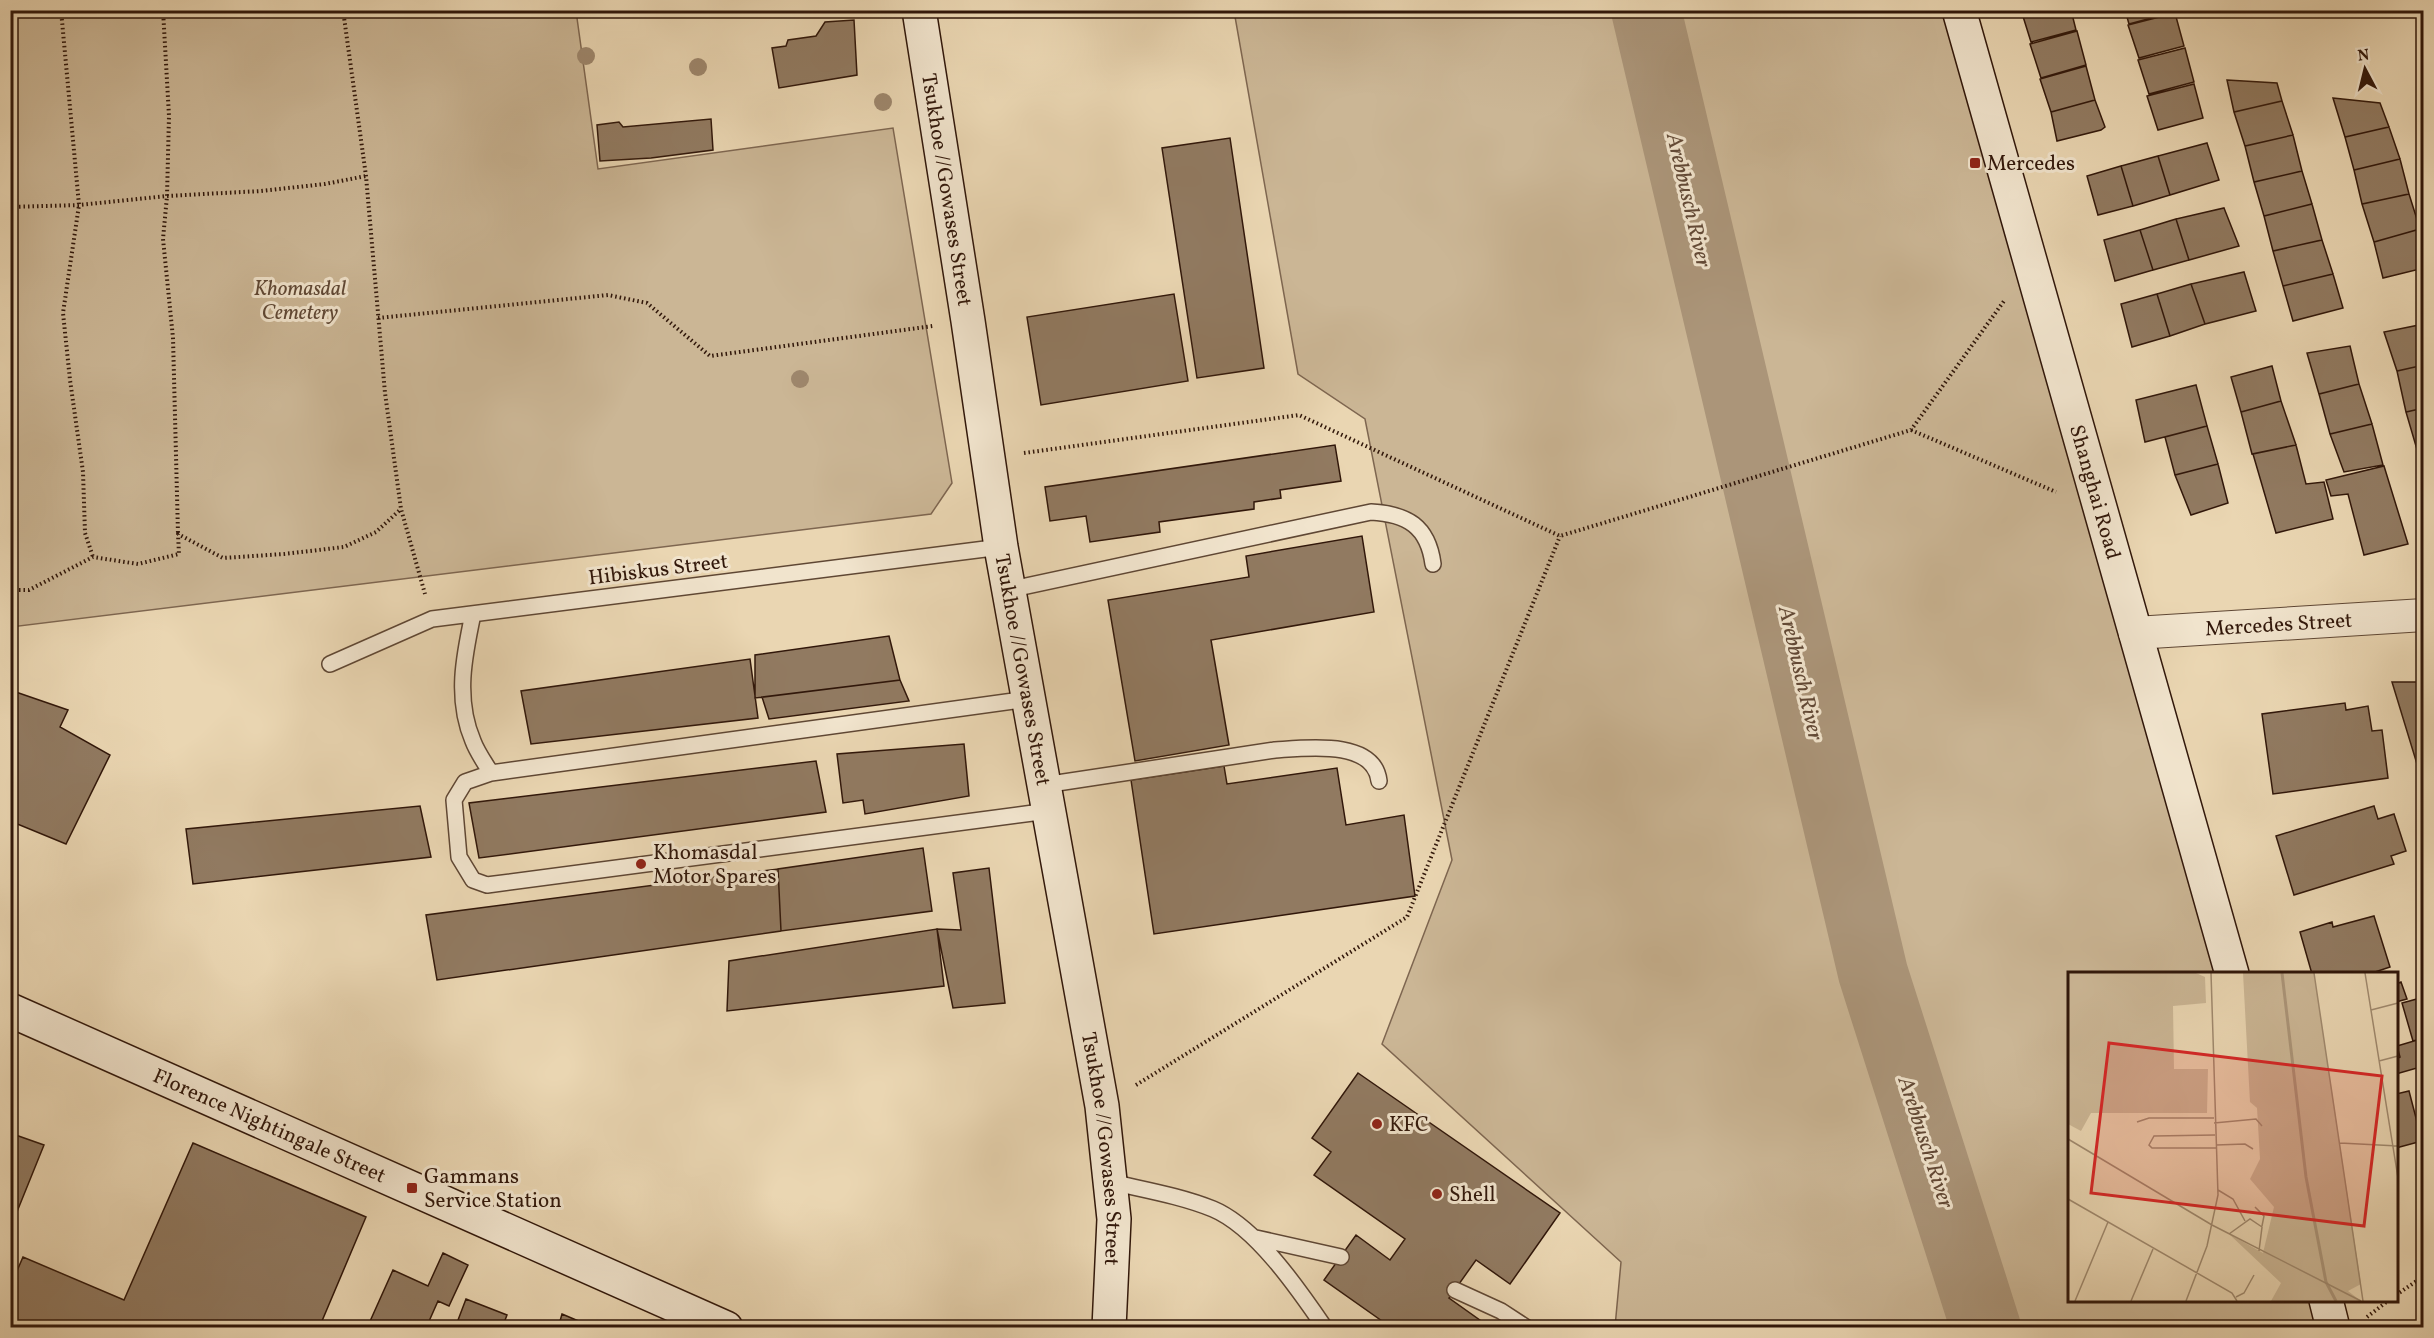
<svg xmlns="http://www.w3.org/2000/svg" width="2434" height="1338" font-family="Vollkorn,serif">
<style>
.green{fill:#cbb695;stroke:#7e6650;stroke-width:1.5}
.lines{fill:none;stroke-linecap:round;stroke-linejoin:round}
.river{stroke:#ab9579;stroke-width:70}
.building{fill:#917a61;stroke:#31170a;stroke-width:1.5}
.lane-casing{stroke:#5f4734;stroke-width:18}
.street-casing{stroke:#5f4734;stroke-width:34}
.secondary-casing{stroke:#31170a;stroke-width:36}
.path{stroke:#31170a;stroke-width:4;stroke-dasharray:1.5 3;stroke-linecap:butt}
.lane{stroke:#f1e4cd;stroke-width:15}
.street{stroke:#f1e4cd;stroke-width:32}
.secondary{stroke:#f1e4cd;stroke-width:33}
.tree{fill:#9e876d}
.poi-dot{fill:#8f2418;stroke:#f1e4cd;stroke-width:2}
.labels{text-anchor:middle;stroke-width:6;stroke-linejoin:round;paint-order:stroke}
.poi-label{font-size:21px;fill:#31170a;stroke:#f1e4cd;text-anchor:start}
.street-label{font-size:21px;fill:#31170a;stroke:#f1e4cd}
.park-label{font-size:21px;font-style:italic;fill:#5f4734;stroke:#f1e4cd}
.water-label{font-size:22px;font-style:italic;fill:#624936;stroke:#f1e4cd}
.inset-river{fill:none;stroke:#ab9579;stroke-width:3}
.inset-road{fill:none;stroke:#a08a6f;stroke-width:1.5}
.view{fill:#d62828;fill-opacity:0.15;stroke:#d62828;stroke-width:3}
.inset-edge{fill:none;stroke:#31170a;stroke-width:3}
</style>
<rect width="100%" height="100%" fill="#ead6b2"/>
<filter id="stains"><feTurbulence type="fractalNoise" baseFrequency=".00333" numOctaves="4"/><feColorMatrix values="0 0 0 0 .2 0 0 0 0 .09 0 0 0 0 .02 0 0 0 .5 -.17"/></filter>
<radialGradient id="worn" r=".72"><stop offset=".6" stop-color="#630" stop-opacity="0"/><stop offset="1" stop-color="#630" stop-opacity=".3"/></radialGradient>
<path class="green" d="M10,11h566l22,158 295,-41 59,355 -21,31 -920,113z
M1234,11h725l273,962 -162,1v326l256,1 7,26h-718l6,-65 -239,-218 70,-184 -87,-441 -67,-45z"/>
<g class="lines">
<path class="river" d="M1646,10l227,963 113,355"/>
</g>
<path class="building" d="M2021,10h50l5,20 -45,12z
M2125,10h48l1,2 -45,12z
M2175,13l9,33 -45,12 -11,-33z
M854,20l3,55 -78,13 -7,-40 14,-2 2,-6 28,-4 9,-14z
M2077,31l9,34 -45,13 -11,-34z
M2185,48l9,34 -45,12 -11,-34z
M2086,66l9,34 -44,12 -11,-33z
M2227,80l50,3 5,18 -48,11z
M2194,84l9,34 -45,12 -11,-34z
M2333,98l47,5 9,24 -44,10z
M2095,100l10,27 -4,3 -44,11 -6,-29z
M2282,101l11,34 -48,11 -11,-34z
M711,119l2,31 -62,8 -51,3 -3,-36 22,-3 4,5z
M2389,127l11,32 -46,11 -9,-33z
M2293,135l9,36 -48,11 -9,-36z
M1230,138l34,230 -67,10 -35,-230z
M2207,143l12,37 -49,15 -12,-39z
M2158,156l12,39 -37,11 -12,-40z
M2400,159l9,35 -47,10 -8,-34z
M2121,166l12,40 -35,9 -11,-39z
M2302,171l10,33 -48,12 -10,-34z
M2409,194l11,35 -46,13 -12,-38z
M2312,204l10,36 -49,11 -9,-35z
M2224,208l15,38 -50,14 -13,-41z
M2176,219l13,41 -36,10 -13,-40z
M2420,229l4,12v27l-41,10 -9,-36z
M2140,230l13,40 -38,11 -11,-41z
M2322,240l11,34 -50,12 -10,-35z
M2244,272l12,39 -51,13 -14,-40z
M2333,274l10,34 -50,13 -10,-35z
M2191,284l14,40 -35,12 -13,-42z
M1174,294l14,87 -147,24 -14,-88z
M2157,294l13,42 -38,11 -11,-43z
M2424,324v41l-27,6 -13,-39z
M2350,346l9,38 -40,10 -12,-41z
M2424,365v43l-18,4 -9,-41z
M2272,366l9,35 -40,11 -10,-35z
M2359,384l13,40 -42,10 -11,-40z
M2196,385l11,41 -62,16 -9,-42z
M2281,401l15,44 -44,9 -11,-42z
M2424,408v44l-6,1 -12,-41z
M2372,424l11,41 -39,7 -14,-38z
M2207,426l11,38 -43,11 -10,-38z
M1335,445l6,36 -61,9 1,8 -27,4v7l-95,13 1,10 -70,10 -4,-26 -36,5 -5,-34z
M2296,445l10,39 18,-2 9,37 -57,14 -23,-79z
M2218,464l10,39 -37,12 -16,-40z
M2384,466l24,78 -44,11 -16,-61 -17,2 -5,-16z
M1362,536l12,76 -163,28 18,105 -94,16 -27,-161 141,-23 -3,-21z
M889,636l11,44 -145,18v-43z
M750,659l8,59 -227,26 -10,-53z
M900,680l9,21 -140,18 -7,-22z
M2392,682h32v105z
M10,690l58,20 -8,17 50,28 -44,89 -56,-23z
M2345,703l1,7 22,-4 4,25 10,-1 6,48 -115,16 -11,-80z
M964,744l5,52 -104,18 -2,-14 -20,3 -6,-49z
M816,761l10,51 -347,46 -10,-55z
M1224,766l3,18 110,-16 9,57 58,-10 11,81 -261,38 -23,-154z
M420,806l11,51 -238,27 -7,-55z
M2374,806l4,13 16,-5 12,37 -15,5 3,8 -100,31 -18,-59z
M923,848l9,63 -151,20 -3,-62z
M989,868l16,135 -52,5 -16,-79 24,1 -8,-57z
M778,869l3,62 -344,49 -11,-65z
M2374,916l16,51 -21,7h-57l-12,-42 32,-10 1,5z
M937,929l7,57 -217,25 2,-50z
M2401,982l6,17 -11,3v-18z
M2424,997v41l-11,3 -11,-38z
M2424,1038v28l-28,8v-15l4,-2 -3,-11z
M1358,1073l202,140 -50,71 -34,-24 -27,38 42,30h-99l-68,-48 32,-45 34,25 15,-21 -91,-64 17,-23 -19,-14z
M2409,1091l13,50 -26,7v-54z
M10,1133l34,12 -34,84z
M193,1143l173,74 -47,111h-309v-41l13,-30 101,43z
M443,1253l25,12 -19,41 -11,-5 -12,27h-59l26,-58 35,16z
M466,1299l41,16 -5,13h-47z
M562,1314l33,14h-37z"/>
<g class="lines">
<defs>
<path id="lane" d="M1008,590l363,-78c36,2 57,14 62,52
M473,614c-9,42 -18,85 0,127 4,11 12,22 18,32
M330,664l102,-45 569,-72
M1028,699l-537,74 -26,9 -11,18 5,57 14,23 14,5 561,-74
M1044,785l231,-35c31,-2 99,-11 104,31
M1111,1182c34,8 70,14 102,27 43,18 86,81 112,119
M1256,1238l85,19
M1455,1290l46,21 26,17"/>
<g id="street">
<path id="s1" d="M2135,633l289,-18"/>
</g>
<g id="secondary">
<path id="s2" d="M919,10l49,311 33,226 101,559 12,113 -5,109"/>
<path id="s3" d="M1959,10l273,964"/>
<path id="s4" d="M10,1010l716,318"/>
<path d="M2326,1300l7,28"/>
</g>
</defs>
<use href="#lane" class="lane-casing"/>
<use href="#street" class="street-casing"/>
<use href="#secondary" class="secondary-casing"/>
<path class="path" d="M61,10l18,195 -16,108 7,67 13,92 2,61 8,24
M163,10l6,106 -2,80 -4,43 10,99 5,196
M343,10l23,166 19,217 16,116 24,85
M10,207l69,-2 88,-9 94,-5 64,-7 41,-8
M378,318l230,-23 39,8 63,53 223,-30
M1911,430l145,62
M1024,453l275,-38 261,121 351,-106 93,-129
M10,590h19l64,-33 45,7 41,-10 -1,-20 45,24 61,-4 60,-7 32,-15 25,-23
M1136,1085l271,-168 153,-381
M2396,1295l28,-19
M2367,1317l22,-17"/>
<use href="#lane" class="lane"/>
<use href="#street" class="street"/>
<use href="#secondary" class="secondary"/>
</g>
<g class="tree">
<circle cx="586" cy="56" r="9"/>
<circle cx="698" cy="67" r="9"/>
<circle cx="883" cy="102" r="9"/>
<circle cx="800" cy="379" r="9"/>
</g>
<g class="poi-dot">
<rect x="1969" y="157" width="12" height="12" rx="3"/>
<circle cx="641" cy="864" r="6"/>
<circle cx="1377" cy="1124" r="6"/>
<rect x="406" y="1182" width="12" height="12" rx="3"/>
<circle cx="1437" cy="1194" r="6"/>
</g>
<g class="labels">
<g class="poi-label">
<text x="1987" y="170">Mercedes</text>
<text x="653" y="859">Khomasdal<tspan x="653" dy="24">Motor Spares</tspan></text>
<text x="1389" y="1131">KFC</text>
<text x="424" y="1183">Gammans<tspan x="424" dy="24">Service Station</tspan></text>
<text x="1449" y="1201">Shell</text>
</g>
<g class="street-label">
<text dy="7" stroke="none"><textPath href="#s2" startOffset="182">Tsukhoe //Gowases Street</textPath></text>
<text dy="7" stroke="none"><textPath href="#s3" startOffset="501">Shanghai Road</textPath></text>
<text transform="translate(658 569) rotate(-7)" y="7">Hibiskus Street</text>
<text dy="7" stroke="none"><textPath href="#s1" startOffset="144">Mercedes Street</textPath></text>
<text dy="7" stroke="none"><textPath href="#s2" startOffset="668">Tsukhoe //Gowases Street</textPath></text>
<text dy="7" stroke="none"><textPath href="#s4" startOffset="284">Florence Nightingale Street</textPath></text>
<text dy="7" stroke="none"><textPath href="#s2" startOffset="1154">Tsukhoe //Gowases Street</textPath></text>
</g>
<g class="park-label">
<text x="300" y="295">Khomasdal<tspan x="300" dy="24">Cemetery</tspan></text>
</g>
<g class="water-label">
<text transform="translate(1690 200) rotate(77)" y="8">Arebbusch River</text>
<text transform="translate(1802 673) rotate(77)" y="8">Arebbusch River</text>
<text transform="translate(1927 1142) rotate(72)" y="8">Arebbusch River</text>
</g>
</g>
<g transform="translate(2068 972)">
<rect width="330" height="330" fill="#ead6b2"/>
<path d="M0,1h128l9,4 1,26 -33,3 1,63h34l-1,44h-116l-10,18 -13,-7zM175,1h71l47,311 -13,7 13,10h-90l10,-18 -52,-49 34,19 11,-46 -24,-28 10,-20 -3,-51 -7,-6z" fill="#cbb695"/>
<path class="inset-river" d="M214,1l24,204 20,105 10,19"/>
<path class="inset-road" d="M246,1l49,328M297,1l33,205M303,38l27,-7M311,89l19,-5M69,150l12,-4h65M146,151l42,-4 6,7M147,163l-61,1 -5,9 3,3h64M0,167l144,86 149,76M272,171l58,3M148,173l29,-1 8,5M150,218l15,9 12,22M0,227l164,94 5,8M187,235l9,9 -2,10M161,262l21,-15 12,8 -3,24M168,325l8,-4 10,-18M7,329l33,-79M63,329l22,-52M118,329l21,-55 11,-51 -7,-222"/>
<path class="view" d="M41,71l273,33 -18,150 -273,-33z"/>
<rect width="330" height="330" class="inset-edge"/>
</g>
<rect width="2434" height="1338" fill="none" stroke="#ead6b2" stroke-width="36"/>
<rect x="12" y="12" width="2410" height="1314" fill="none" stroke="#31170a" stroke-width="3"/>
<rect x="18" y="18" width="2398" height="1302" fill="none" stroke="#31170a" stroke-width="1.5"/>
<g transform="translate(2365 69) rotate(353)" stroke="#f1e4cd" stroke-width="4.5" paint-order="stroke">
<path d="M0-4.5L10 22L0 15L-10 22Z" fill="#31170a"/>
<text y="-9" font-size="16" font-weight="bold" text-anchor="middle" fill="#31170a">N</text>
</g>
<rect width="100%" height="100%" filter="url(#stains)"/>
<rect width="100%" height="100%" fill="url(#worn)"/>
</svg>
